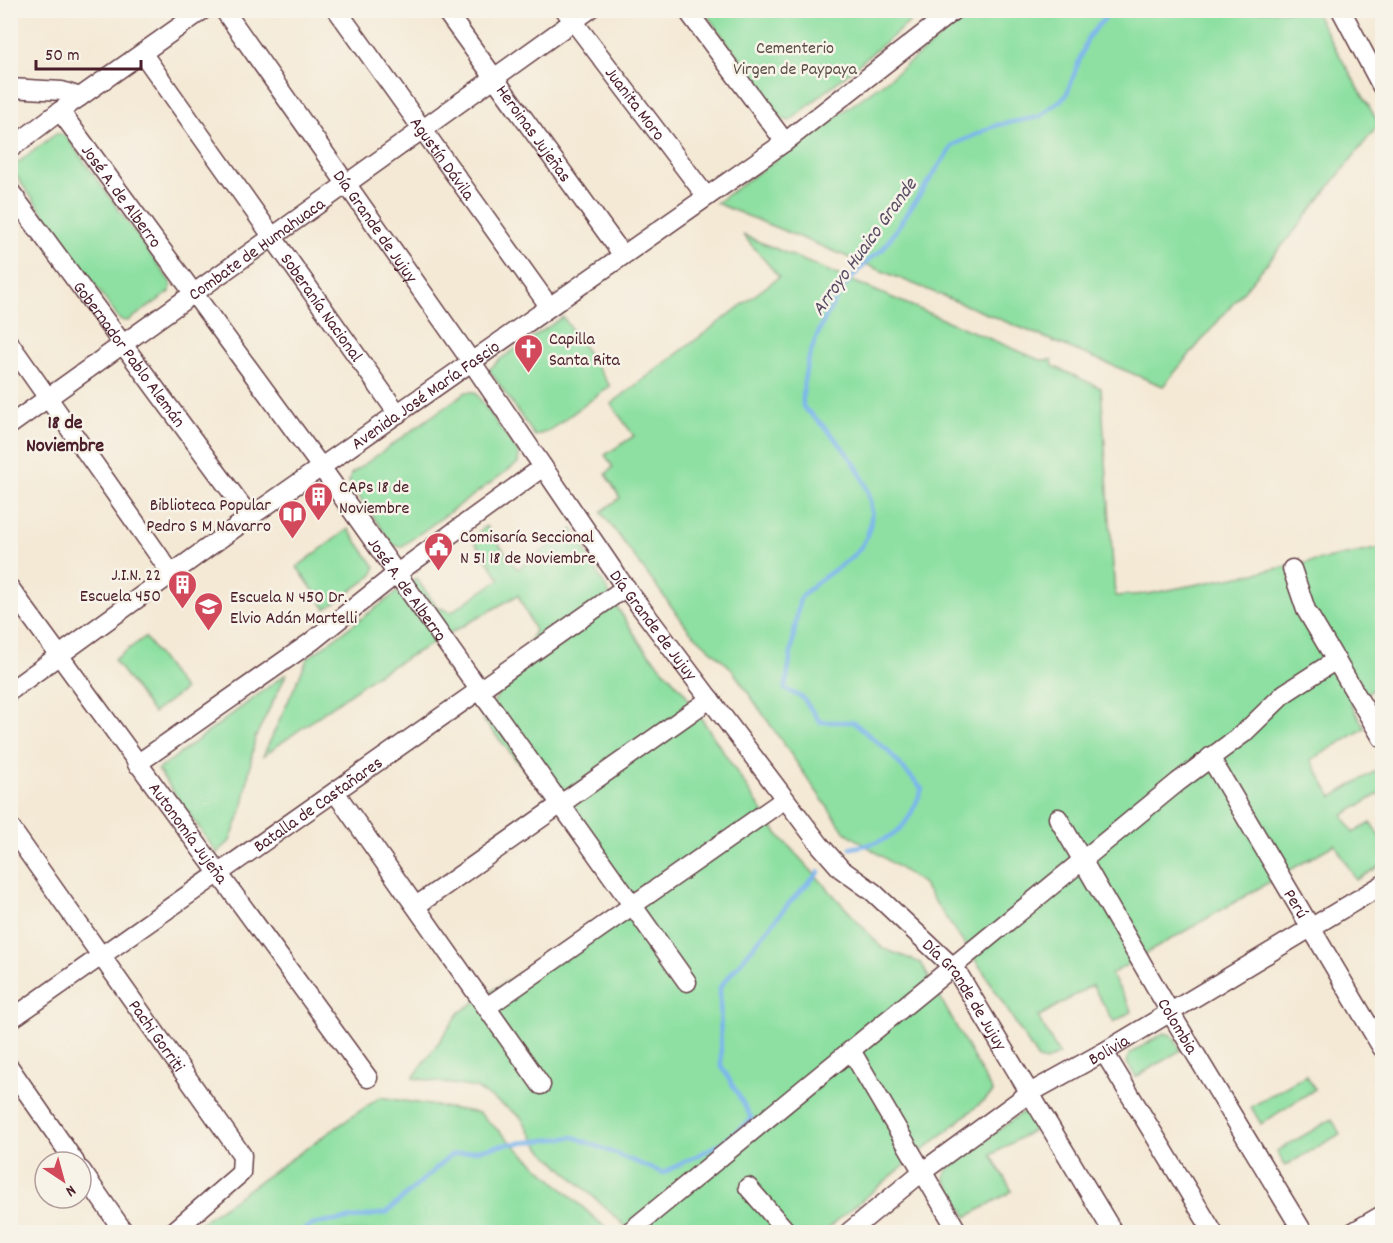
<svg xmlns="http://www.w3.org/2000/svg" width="1393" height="1243" font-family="Dekko,sans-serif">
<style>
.green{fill:#8de0a1;stroke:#6c8066;stroke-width:1.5}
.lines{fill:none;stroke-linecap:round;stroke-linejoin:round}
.stream{stroke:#7cb5ed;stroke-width:4.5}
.minor-casing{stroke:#643d44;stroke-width:21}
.minor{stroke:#fff;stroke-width:18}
.labels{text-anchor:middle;stroke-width:5;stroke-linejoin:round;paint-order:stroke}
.park-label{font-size:18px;fill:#5b4f48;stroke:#f7f3e8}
.street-label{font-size:18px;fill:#4a1f2b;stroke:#f7f3e8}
.poi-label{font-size:18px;fill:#4a1f2b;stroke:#f7f3e8;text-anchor:start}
.water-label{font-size:20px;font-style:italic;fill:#594c65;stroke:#f7f3e8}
.neighbourhood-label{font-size:20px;font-weight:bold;fill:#4a1f2b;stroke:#f7f3e8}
</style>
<rect width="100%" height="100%" fill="#f7f3e8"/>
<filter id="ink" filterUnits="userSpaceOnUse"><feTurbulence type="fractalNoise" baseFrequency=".0167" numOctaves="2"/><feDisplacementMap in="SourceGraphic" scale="12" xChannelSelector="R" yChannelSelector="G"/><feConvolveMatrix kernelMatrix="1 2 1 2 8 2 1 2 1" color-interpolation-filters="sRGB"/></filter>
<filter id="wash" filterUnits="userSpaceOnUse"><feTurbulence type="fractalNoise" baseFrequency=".008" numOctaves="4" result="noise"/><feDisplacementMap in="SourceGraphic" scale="24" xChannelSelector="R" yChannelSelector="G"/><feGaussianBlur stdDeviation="1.35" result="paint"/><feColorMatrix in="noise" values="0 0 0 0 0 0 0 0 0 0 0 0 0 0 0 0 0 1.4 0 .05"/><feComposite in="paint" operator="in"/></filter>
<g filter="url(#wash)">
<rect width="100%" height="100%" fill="#f4e9d5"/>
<path class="green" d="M975,10l339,1 65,113 -82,104 -134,158 -447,-183 171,-123z
M704,11h219l-133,110 -8,-2z
M57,133l9,3 105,147 -1,9 -42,29 -8,-1 -106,-147 1,-8z
M743,235l297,125h12l1,6 48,22 14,208 33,-2 234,-46v136l-32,19 15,25 -54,32 21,37 50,-30v25l-39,23 10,18 18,-10 11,18v24l-26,15 -21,-36 -224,130 21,37 -18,11 -22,-37 -54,32 21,37 -13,7 -8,-2 -53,-85 -63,-91 -78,-52 -113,-163 -42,-38 -88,-118 19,-14 -14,-24 7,-7 -8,-12 29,-19 -23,-32 168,-127z
M563,317l47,69 -60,44 -15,6 -46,-66 10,-10z
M466,392h9l44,62 -1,9 -117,84 -8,-2 -44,-63 2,-8z
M486,526l31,43 56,-40 44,78 25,39 42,46 92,140 106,116 39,15 72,130 -170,139h-191l-91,-83 -21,-33 -44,-28 -63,-10 47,-66 173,-113 -150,-179 52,-89 -17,-36 -142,80 -113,81 45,-98 108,-80 21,29 14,5 49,-33 -28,-41z
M348,529l27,38 -2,8 -47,34 -29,-42z
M145,637l39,53 -31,23 -39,-53z
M287,673l-32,65 -12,68 -13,35 -13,12 -59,-83z
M1164,1033l8,2 9,15 -45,27 -9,-14 2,-9z
M1306,1075l9,14 -54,35 -10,-17z
M380,1097l99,16 131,119h-423z
M1021,1113l8,2 8,13 -46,27 21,36 -45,26 -22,-38 1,-8z
M1332,1119l8,15 -55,32 -8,-15z"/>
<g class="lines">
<path class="stream" d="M851,848c46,-8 54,-17 71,-59l-35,-39 -34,-28h-33l-17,-24 -18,-9c3,-12 13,-86 15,-90 13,-19 52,-36 63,-55 29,-51 -24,-105 -60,-137 -3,-55 34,-126 80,-158l70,-104 44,-20 42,-8 27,-21 22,-59 24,-27
M298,1232l17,-8 71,-11 65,-58 58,-11 65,-7 89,36 59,-30 30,-24 -31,-54 -1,-78 71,-86 28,-29"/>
</g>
</g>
<g filter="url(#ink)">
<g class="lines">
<defs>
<g id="minor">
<path id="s1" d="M224,10l247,351 149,219 200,265 21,24 32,23 83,78 157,262"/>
<path id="s2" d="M337,10l212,296"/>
<path id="s3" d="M445,10l177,244"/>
<path id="s4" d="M565,10l141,186"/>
<path d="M687,10l98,132"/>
<path d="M1341,10l41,77"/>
<path id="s5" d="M143,54l255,360"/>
<path d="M10,88l52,3 18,6"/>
<path id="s6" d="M60,111l261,356 366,515"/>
<path d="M10,149l50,-38 143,-101"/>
<path id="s7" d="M10,191l240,326"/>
<path d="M10,344l161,229"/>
<path id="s8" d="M10,425l579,-415"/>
<path d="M1292,569l14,41 76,128"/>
<path id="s9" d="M10,588l358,490"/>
<path id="s10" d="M10,691l240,-174 535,-375 169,-132"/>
<path id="s11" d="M1210,757l172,291"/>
<path d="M137,764l174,-122 85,-68 147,-107"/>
<path d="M335,792l206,293"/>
<path id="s12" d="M1058,818l112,194 133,220"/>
<path id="s13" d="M10,827l232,328 -1,18 -68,59"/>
<path d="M416,906l294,-207"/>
<path d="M487,1007l298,-208"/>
<path id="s14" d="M10,1020l616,-433"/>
<path d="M852,1052l106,180"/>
<path d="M1104,1052l109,180"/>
<path d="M10,1068l65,94"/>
<path d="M81,1170l43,62"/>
<path d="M748,1187l39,45"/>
<path d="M629,1232l549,-450 66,-49 41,-40 51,-33"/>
<path id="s15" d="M849,1232l73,-60 106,-78 76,-42 278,-167"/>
<path d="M1353,1232l29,-17"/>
</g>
</defs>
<use href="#minor" class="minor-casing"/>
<use href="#minor" class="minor"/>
</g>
</g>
<defs>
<symbol id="church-pin" viewBox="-11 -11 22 30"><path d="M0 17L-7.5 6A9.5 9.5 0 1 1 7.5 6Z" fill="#d1495b" stroke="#f7f3e8"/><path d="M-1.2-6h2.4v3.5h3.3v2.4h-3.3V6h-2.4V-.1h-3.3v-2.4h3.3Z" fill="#fff"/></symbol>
<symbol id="building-pin" viewBox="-11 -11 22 30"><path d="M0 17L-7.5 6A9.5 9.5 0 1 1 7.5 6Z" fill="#d1495b" stroke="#f7f3e8"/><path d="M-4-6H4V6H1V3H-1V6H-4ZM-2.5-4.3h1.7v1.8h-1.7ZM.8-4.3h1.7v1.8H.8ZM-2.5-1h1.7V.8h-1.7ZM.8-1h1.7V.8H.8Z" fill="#fff"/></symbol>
<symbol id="library-pin" viewBox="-11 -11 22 30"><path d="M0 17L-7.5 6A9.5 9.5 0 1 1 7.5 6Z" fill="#d1495b" stroke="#f7f3e8"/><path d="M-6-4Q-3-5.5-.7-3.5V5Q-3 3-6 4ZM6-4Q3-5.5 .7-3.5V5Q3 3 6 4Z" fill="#fff"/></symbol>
<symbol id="civic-pin" viewBox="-11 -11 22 30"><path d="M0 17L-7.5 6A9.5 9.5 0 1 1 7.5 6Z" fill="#d1495b" stroke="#f7f3e8"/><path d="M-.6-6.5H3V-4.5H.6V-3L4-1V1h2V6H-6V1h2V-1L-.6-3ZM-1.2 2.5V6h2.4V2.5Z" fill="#fff"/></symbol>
<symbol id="school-pin" viewBox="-11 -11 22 30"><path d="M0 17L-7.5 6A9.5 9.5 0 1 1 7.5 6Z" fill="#d1495b" stroke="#f7f3e8"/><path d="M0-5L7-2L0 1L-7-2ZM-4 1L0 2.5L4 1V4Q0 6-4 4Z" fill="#fff"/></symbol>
</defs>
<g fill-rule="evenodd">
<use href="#church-pin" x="512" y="332" width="33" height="45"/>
<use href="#building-pin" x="302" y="480" width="33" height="45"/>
<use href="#library-pin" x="276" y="498" width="33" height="45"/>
<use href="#civic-pin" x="422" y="530" width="33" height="45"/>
<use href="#building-pin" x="166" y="568" width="33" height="45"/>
<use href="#school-pin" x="192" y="590" width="33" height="45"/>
</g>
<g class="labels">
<g class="park-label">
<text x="795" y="53">Cementerio<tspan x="795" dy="21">Virgen de Paypaya</tspan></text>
</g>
<g class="street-label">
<text dy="6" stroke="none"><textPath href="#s4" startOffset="117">Juanita Moro</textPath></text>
<text dy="6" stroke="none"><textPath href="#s3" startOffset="152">Heroinas Jujeñas</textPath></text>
<text dy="6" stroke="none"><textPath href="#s2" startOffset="182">Agustín Dávila</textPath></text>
<text dy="6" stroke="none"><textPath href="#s6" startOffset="105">José A. de Alberro</textPath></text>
<text dy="6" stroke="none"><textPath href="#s1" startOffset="264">Día Grande de Jujuy</textPath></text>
<text dy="6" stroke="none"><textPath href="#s8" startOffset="303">Combate de Humahuaca</textPath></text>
<text dy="6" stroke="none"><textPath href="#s5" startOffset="310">Soberanía Nacional</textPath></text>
<text dy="6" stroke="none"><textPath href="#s7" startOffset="202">Gobernador Pablo Alemán</textPath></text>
<text dy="6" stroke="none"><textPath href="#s10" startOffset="510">Avenida José María Fascio</textPath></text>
<text dy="6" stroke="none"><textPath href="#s6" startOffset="591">José A. de Alberro</textPath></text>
<text dy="6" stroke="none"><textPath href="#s1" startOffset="750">Día Grande de Jujuy</textPath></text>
<text dy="6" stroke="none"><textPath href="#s14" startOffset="376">Batalla de Castañares</textPath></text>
<text dy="6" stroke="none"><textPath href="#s9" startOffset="303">Autonomía Jujeña</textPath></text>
<text dy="6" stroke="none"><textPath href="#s11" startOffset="170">Perú</textPath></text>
<text dy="6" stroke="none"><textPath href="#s1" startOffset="1236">Día Grande de Jujuy</textPath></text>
<text dy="6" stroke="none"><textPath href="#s12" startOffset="240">Colombia</textPath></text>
<text dy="6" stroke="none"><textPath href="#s13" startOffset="255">Pachi Gorriti</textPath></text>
<text dy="6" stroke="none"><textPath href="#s15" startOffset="318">Bolivia</textPath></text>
</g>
<g class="poi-label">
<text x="549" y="344">Capilla<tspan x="549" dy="21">Santa Rita</tspan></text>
<text x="339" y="492">CAPs 18 de<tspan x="339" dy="21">Noviembre</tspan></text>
<text x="271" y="510" text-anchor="end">Biblioteca Popular<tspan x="271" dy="21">Pedro S M Navarro</tspan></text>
<text x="460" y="542">Comisaría Seccional<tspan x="460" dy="21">N 51 18 de Noviembre</tspan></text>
<text x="161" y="580" text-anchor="end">J.I.N. 22<tspan x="161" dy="21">Escuela 450</tspan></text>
<text x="230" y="602">Escuela N 450 Dr.<tspan x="230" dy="21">Elvio Adán Martelli</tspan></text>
</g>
<g class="water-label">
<text transform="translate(863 246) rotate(-54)" y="7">Arroyo Huaico Grande</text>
</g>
<g class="neighbourhood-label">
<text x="65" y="428">18 de<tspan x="65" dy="23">Noviembre</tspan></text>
</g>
</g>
<rect width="1393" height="1243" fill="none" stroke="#f7f3e8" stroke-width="36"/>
<g transform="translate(63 1180) rotate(144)"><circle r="28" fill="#f7f3e8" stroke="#b29e9c" stroke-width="1.5"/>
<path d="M0-4.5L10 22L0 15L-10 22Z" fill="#d1495b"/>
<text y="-9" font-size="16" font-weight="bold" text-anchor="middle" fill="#4a1f2b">N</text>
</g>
<path d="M36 60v9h105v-9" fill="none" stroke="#4a1f2b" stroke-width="3"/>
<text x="45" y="60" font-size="18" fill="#4a1f2b" stroke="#f7f3e8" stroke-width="4.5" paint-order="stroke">50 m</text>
</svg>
